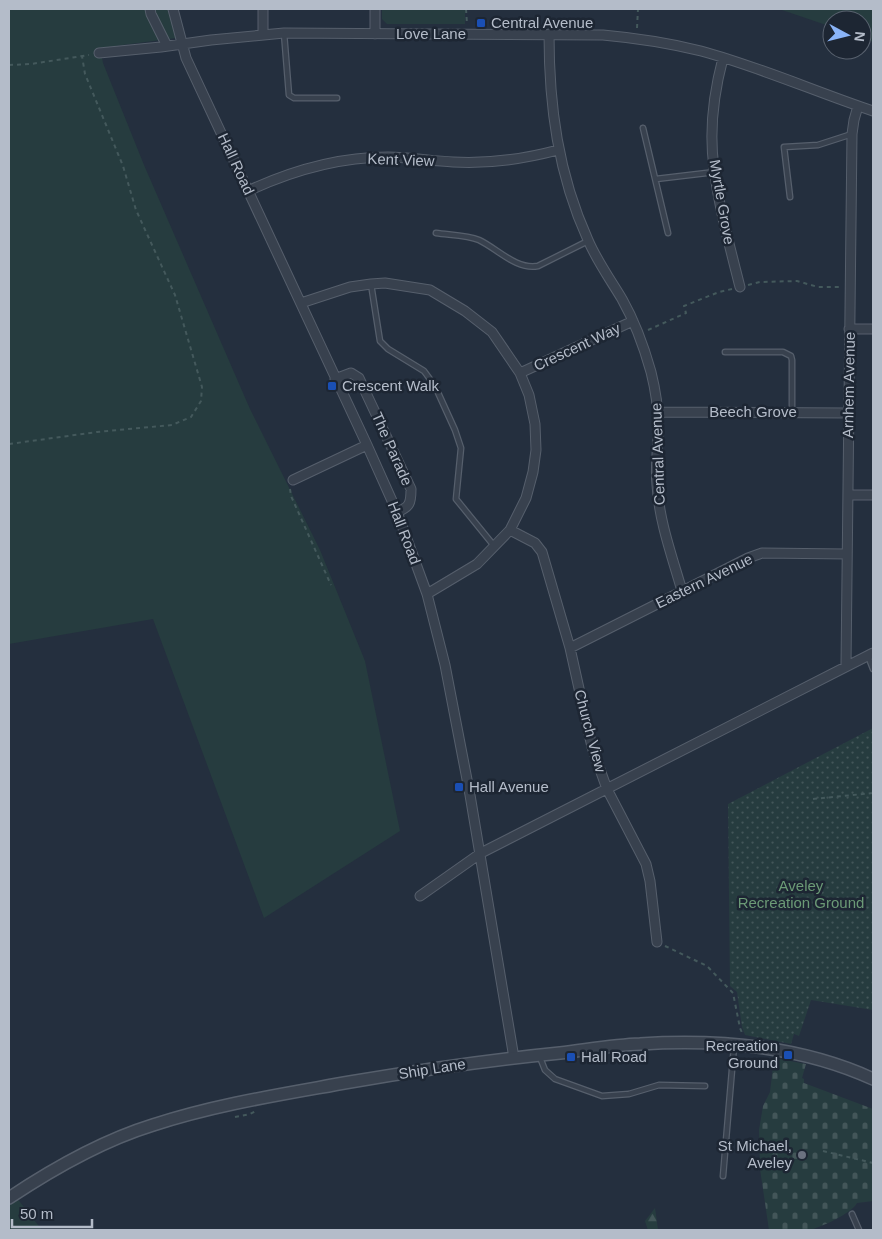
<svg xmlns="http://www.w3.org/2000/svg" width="882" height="1239" font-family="Arial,sans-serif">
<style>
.green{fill:#263c3f}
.forest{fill:url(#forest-firs)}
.cemetery{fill:url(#cemetery-stones)}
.park{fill:url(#park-dots)}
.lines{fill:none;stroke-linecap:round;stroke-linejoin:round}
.service-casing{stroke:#565f6c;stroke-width:7}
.minor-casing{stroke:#565f6c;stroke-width:11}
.tertiary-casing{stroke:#565f6c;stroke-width:14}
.path{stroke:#44595c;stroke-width:2;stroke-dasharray:4 4;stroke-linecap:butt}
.service{stroke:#38414e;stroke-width:4.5}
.minor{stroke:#38414e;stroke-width:9}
.tertiary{stroke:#38414e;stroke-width:11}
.transit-dot{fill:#1a4fb4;stroke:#1d2633;stroke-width:2}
.worship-dot{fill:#6b7280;stroke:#1d2633;stroke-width:2}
.labels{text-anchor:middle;stroke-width:5;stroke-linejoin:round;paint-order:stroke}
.poi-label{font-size:15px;fill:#b4bcc9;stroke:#1d2633;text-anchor:start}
.street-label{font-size:15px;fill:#b4bcc9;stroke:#1d2633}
.park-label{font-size:15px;fill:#6b9a76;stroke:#1d2633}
</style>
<defs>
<pattern id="forest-firs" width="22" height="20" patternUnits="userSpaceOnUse" patternTransform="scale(1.25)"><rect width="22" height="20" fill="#263c3f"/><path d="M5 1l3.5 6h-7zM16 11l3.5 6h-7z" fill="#435659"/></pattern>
<pattern id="cemetery-stones" width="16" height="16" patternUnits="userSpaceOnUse" patternTransform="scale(1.25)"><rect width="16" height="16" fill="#263c3f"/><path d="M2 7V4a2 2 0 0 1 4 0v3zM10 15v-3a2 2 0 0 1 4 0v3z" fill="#435659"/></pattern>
<pattern id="park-dots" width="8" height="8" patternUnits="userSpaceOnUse" patternTransform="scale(1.25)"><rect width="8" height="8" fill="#263c3f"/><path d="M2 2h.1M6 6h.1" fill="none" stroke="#435659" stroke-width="1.8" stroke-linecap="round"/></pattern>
</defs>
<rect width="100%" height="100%" fill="#242f3e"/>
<path class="green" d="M9,9h159l8,29 -76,10 3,15 41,102 106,244 70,141 45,111 35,170 -136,87 -111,-299 -144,25z
M382,9h83v15h-78l-5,-5z
M779,9h94v33l-11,-4v-18h-30v7z
M9,1188l33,42h-33z"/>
<path class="forest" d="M655,1208l3,22h-10l-3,-9z"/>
<path class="cemetery" d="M774,1058l32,6 -4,14 2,1v4l69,26v92l-16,2c-5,10 -37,25 -48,27 -12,2 -27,0 -40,0l-9,-61 -1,-39 4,-24 7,-14z"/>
<path class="park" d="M873,728v282l-62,-10 -12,36 -5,-2 -3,10 -46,-9 -3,-8 -5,-35 -7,-6 -2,-182z"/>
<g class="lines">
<defs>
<path id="service" d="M284,33l5,62 5,3h43
M643,128l25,105
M656,179l59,-7
M790,197l-6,-50 34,-2 34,-11
M436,233c13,2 31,2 43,7 19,9 37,30 59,26l50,-25
M371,284l9,57 8,8 36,22 11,15 20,44 6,18 -5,51 39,48
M725,352h58l8,4 1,4v52
M868,656l5,13
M539,1055l6,15 10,9 47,17 27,-2 30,-9 46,1
M723,1176l11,-130
M852,1214l7,16"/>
<path id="minor" d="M150,9l1,5 16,32
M173,9l13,49 181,387 30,67 30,82 18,71 25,130 44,263
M375,34v-25
M549,34c0,72 9,140 39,206 9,21 22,39 34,59 13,23 22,48 29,73 5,20 8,40 7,60 0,17 -3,35 -1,53 2,36 15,71 25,106
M263,35v-26
M99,53l62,-6 50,-7 73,-7 319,2c33,3 66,8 98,16 59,16 115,41 172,60
M723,58c-9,34 -14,74 -9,110 5,40 16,79 26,119
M248,191c45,-21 91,-34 140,-34 22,0 43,4 65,5 35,2 71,-3 105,-12
M301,303l49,-16 21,-3 14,-1 45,7 35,21 27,21 28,41 9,22 6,29 1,26 -3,22 -7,26 -16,32 -33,34 -50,30
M849,329h24
M520,373l113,-52
M335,379l16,-6 8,5 52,111c0,14 -1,18 -14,23
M658,412l190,1
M293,480l74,-35
M848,495h25
M510,530l25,13 7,9 28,96 22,99 15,42 39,75 4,17 7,61
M570,648l178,-90 14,-5 85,1
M846,665l6,-531 2,-14 4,-14
M420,896l61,-43 392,-200"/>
<path id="tertiary" d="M9,1198c45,-30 92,-57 144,-73 64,-21 131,-31 197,-43 70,-12 139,-22 210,-29 26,-3 53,-8 80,-9 79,-5 161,2 233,35"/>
</defs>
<use href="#service" class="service-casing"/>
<use href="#minor" class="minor-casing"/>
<use href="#tertiary" class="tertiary-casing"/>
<path class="path" d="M466,9l1,15
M637,28l1,-19
M9,65l22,-1 58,-9
M748,285l12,-3 37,-1 21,6h22
M648,330l38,-17 -2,-7 35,-14 13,-3
M9,444l88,-12 75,-7 19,-8 10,-16 1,-14 -27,-92 -39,-85 -13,-44 -38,-92 -3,-18
M290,489l1,7 40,89
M813,799l60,-6
M665,946l42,20 26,27 7,35 3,7
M235,1117l15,-3 6,-3
M823,1151l50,12"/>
<use href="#service" class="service"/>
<use href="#minor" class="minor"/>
<use href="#tertiary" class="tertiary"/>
</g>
<g class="transit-dot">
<rect x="476" y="18" width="10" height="10" rx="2.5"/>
<rect x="327" y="381" width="10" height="10" rx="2.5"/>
<rect x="454" y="782" width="10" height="10" rx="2.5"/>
<rect x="783" y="1050" width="10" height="10" rx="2.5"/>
<rect x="566" y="1052" width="10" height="10" rx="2.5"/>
</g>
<circle class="worship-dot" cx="802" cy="1155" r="5"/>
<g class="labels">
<g class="poi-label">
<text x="491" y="28">Central Avenue</text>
<text x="342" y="391">Crescent Walk</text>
<text x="469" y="792">Hall Avenue</text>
<text x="778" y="1051" text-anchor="end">Recreation<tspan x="778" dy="17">Ground</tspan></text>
<text x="581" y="1062">Hall Road</text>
<text x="792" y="1151" text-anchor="end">St Michael,<tspan x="792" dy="17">Aveley</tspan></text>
</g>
<g class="street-label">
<text x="431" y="39">Love Lane</text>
<text transform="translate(401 160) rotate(2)" y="5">Kent View</text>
<text transform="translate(236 164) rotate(65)" y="5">Hall Road</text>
<text transform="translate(722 202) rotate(80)" y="5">Myrtle Grove</text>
<text transform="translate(577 347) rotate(-25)" y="5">Crescent Way</text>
<text transform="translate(849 385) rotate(-89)" y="5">Arnhem Avenue</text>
<text x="753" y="417">Beech Grove</text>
<text transform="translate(392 449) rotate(66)" y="5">The Parade</text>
<text transform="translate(658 454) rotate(-92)" y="5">Central Avenue</text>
<text transform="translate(404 533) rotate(69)" y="5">Hall Road</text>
<text transform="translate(704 581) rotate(-26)" y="5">Eastern Avenue</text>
<text transform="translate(590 731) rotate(75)" y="5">Church View</text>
<text transform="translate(432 1069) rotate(-9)" y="5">Ship Lane</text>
</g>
<g class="park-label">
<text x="801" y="891">Aveley<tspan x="801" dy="17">Recreation Ground</tspan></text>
</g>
</g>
<rect width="882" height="1239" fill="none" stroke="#b4bcc9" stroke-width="20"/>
<g transform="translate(847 35) rotate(97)"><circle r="24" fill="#1d2633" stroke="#59626f"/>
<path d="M0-4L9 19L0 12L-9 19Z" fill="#8ab4f8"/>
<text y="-8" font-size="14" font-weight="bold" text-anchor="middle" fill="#b4bcc9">N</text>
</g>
<path d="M12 1219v8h80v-8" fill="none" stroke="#b4bcc9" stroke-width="2.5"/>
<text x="20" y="1219" font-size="15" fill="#b4bcc9" stroke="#1d2633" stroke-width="4" paint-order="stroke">50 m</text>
</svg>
